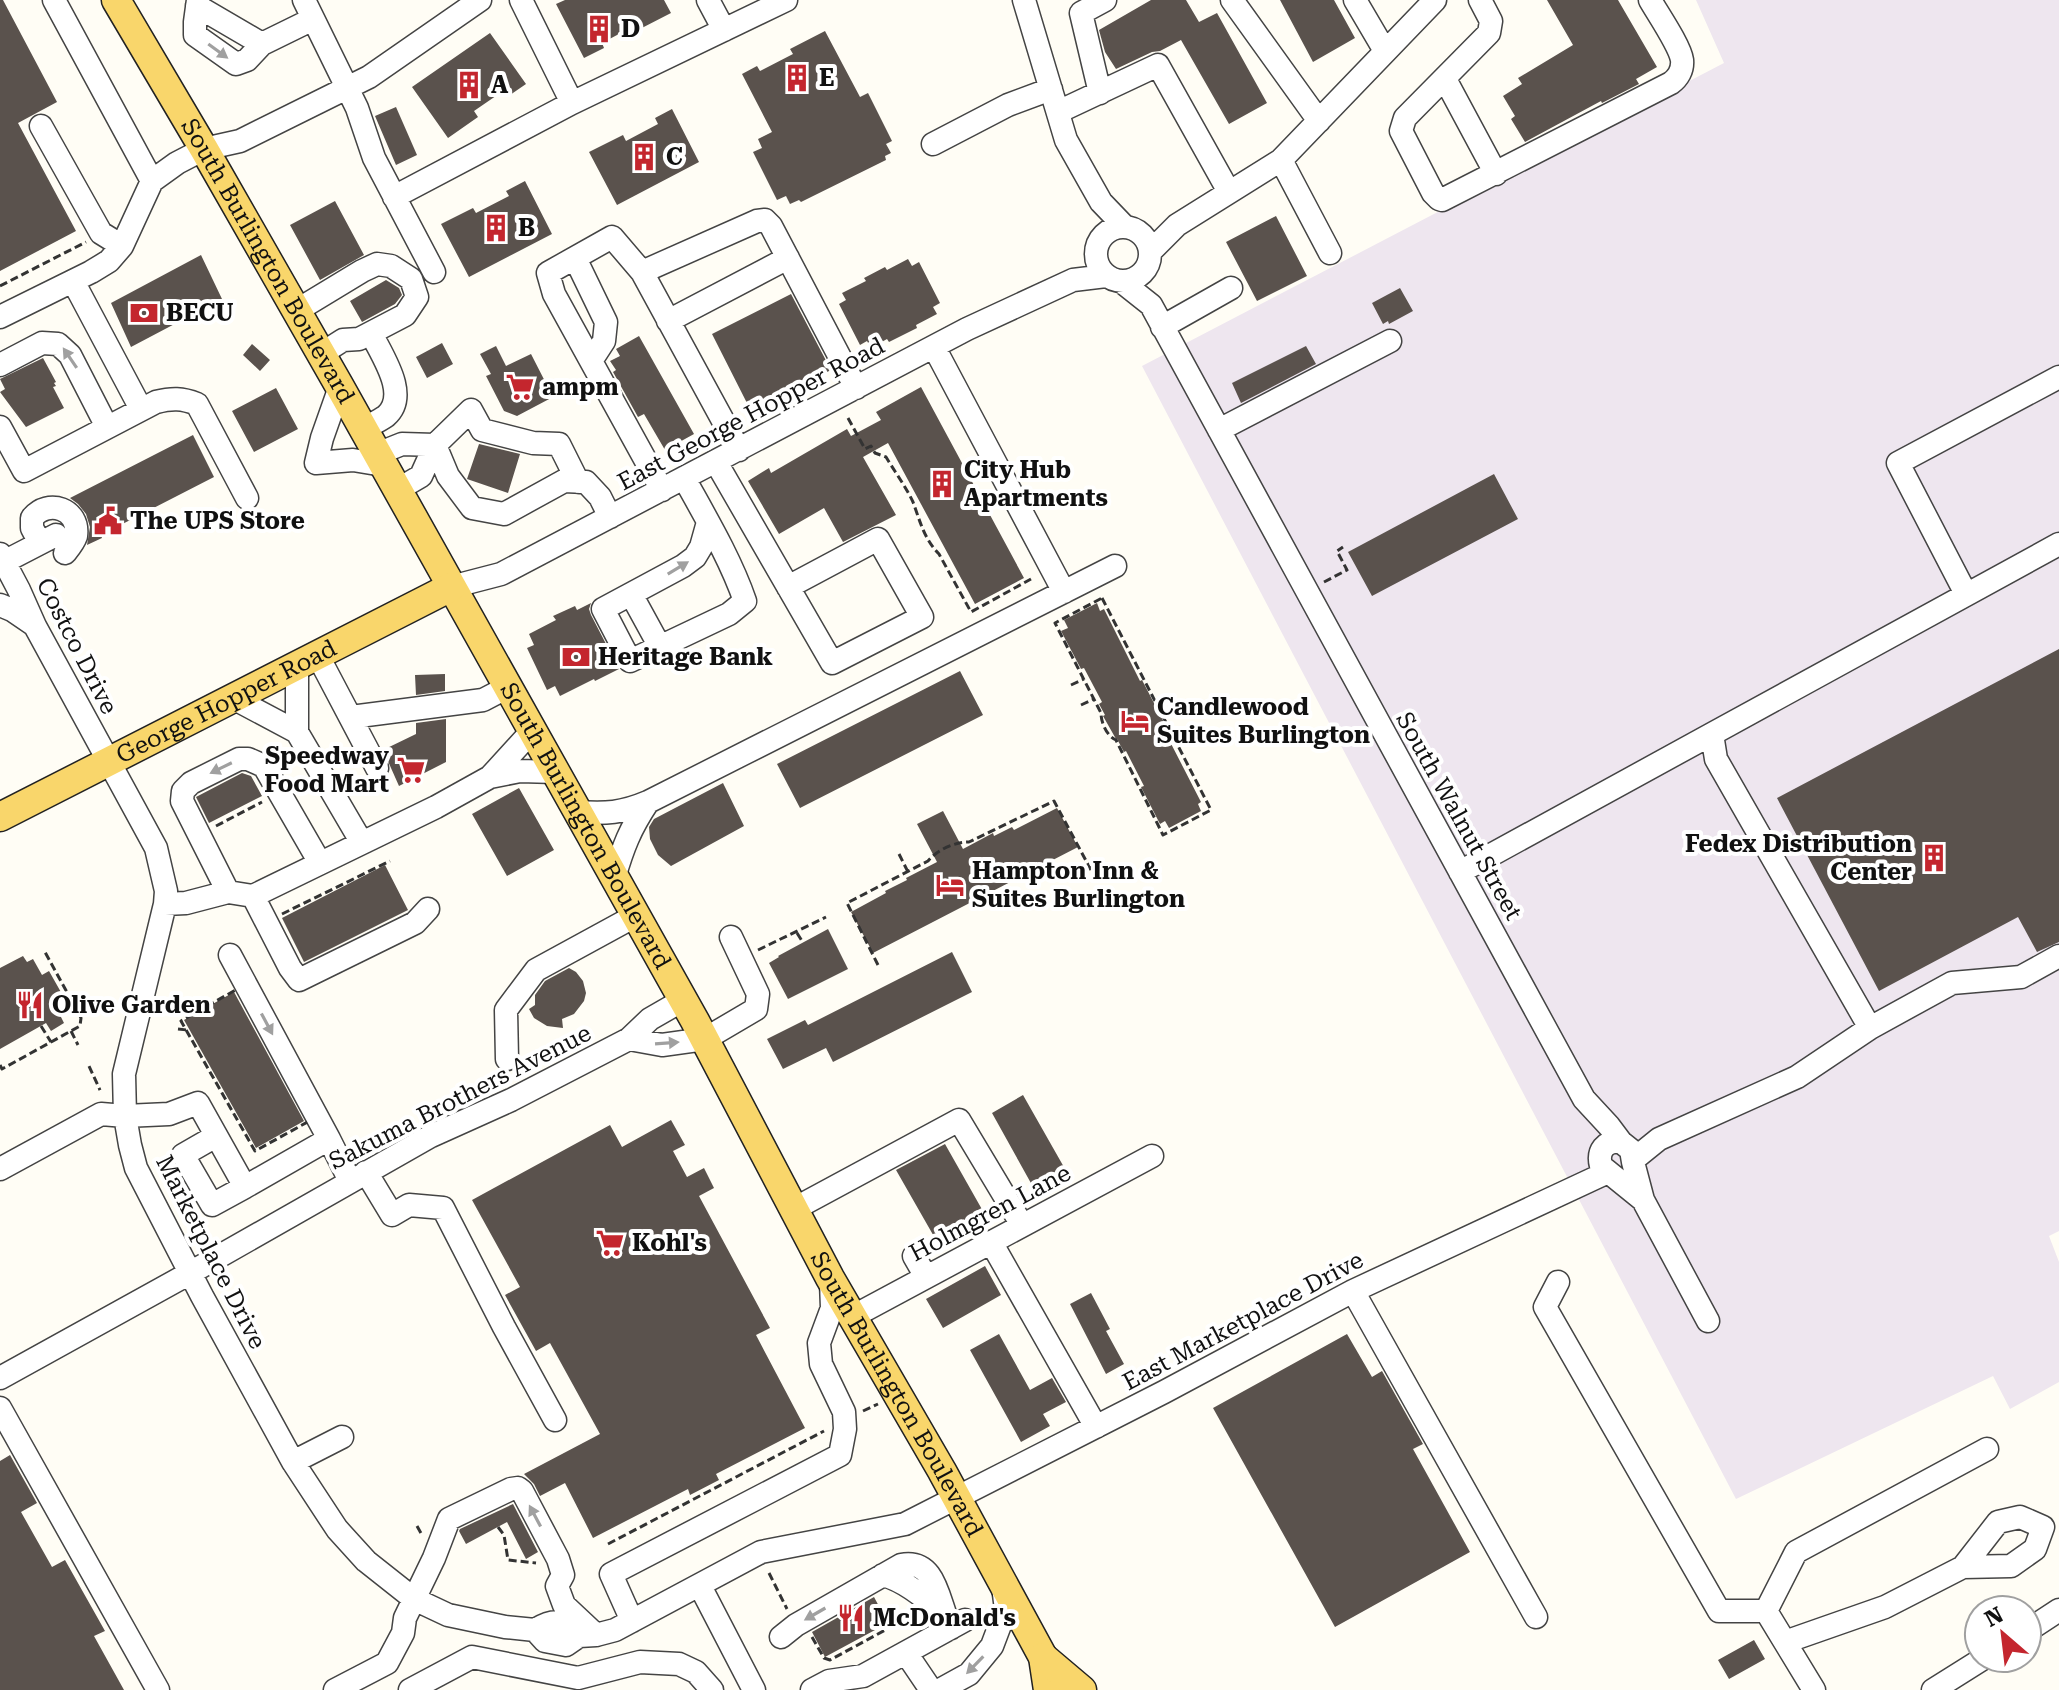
<svg xmlns="http://www.w3.org/2000/svg" width="2059" height="1690" font-family="'Roboto Serif',serif">
<style>
.industrial{fill:#eee6ef}
.building{fill:#5a524d}
.lines{fill:none;stroke-linecap:round;stroke-linejoin:round}
.minor-casing{stroke:#444;stroke-width:25}
.major-casing{stroke:#222;stroke-width:31}
.path{stroke:#333;stroke-width:3;stroke-dasharray:8 4;stroke-linecap:butt}
.minor{stroke:#fff;stroke-width:22}
.major{stroke:#f9d66b;stroke-width:28}
.oneway{fill:#a0a0a0}
.labels{text-anchor:middle;stroke-width:8;stroke-linejoin:round;paint-order:stroke}
.poi-label{font-size:24px;font-weight:bold;fill:#111;stroke:#fff;text-anchor:start}
.street-label{font-size:24px;fill:#111;stroke:#fff}
</style>
<rect width="100%" height="100%" fill="#fffdf5"/>
<path class="industrial" d="M1696,0h363v1231l-10,5 10,26v120l-49,27 -17,-33 -257,123 -594,-1133 582,-303z"/>
<path class="building" d="M0,0h3l54,102 -39,21 58,108 -76,40z
M565,0h99l7,13 -35,18 -2,-5 -32,17 2,5 -20,10 -28,-54z
M1151,0h35l13,22 18,-9 50,90 -38,21 -48,-84 -21,11 -8,1 -36,17 -11,-17 -6,-22z
M1280,0h54l21,38 -42,24z
M1547,0h71l39,67 -21,12 3,5 -37,19 -1,-2 -76,41 -14,-23 4,-3 -12,-20 19,-12 -4,-6 55,-33z
M825,31l35,66 8,-4 24,48 -6,3 5,9 -6,3 1,4 -85,42 -2,-2 -9,4 -4,-8 -9,4 -24,-48 9,-4 -4,-9 14,-7 -30,-58 15,-8 3,5 33,-17 -3,-5z
M490,33l36,51 -16,11 -4,-6 -32,22 4,6 -30,21 -36,-51z
M396,107l21,48 -21,10 -21,-49z
M672,109l27,53 -82,43 -28,-53 34,-17 3,6 32,-17 -3,-6z
M525,181l27,53 -83,43 -28,-53 32,-16 3,5 33,-17 -3,-5z
M335,201l29,54 -44,25 -30,-55z
M1276,216l31,60 -50,25 -31,-59z
M201,255l21,44 -91,48 -20,-44z
M908,259l4,7 7,-4 21,41 -7,4 4,7 -21,11 1,3 -28,14 -2,-3 -16,9 -4,-7 -7,4 -21,-41 7,-4 -4,-7 24,-12 -2,-3 21,-11 2,3z
M386,280l13,8 3,7 -7,9 -33,18 -12,-21z
M1400,288l13,23 -24,13 -1,-3 -5,3 -11,-21z
M791,294l40,76 -80,41 -39,-77z
M639,336l55,98 -29,16 -21,-36 -6,3 -25,-45 3,-2 -6,-9 10,-5 -4,-7z
M442,343l11,21 -26,14 -11,-21z
M252,344l18,16 -10,11 -17,-16z
M496,346l10,20 25,-12 22,43 -36,19 -13,-5 -18,-35 5,-2 -11,-20z
M1306,346l10,18 -75,39 -9,-20z
M43,358l13,24 -2,1 2,3 -3,1 11,21 -38,19 -26,-35 5,-3 -5,-10z
M921,387l103,191 -49,26 -87,-161 -25,14 33,58 -53,27 -19,-34 -45,26 -31,-53 21,-13 2,5 76,-44 4,7 30,-16 -5,-8z
M276,388l22,41 -44,23 -22,-41z
M193,435l21,42 -113,58 1,3 -15,7 3,-18 -4,-13 -8,-10 -8,-6z
M479,444l41,10 -12,39 -41,-14z
M1494,474l24,45 -146,77 -24,-44z
M591,603l-2,6 2,6 28,54 -24,12 -1,-2 -34,17 -5,-10 -8,4 -20,-42 7,-3 -5,-11 27,-14 -3,-4 22,-10 2,4z
M1097,603l3,8 4,-2 36,72 2,-1 25,48 -3,2 37,72 -3,2 3,7 -32,17 -4,-7 -5,3 -19,-37 3,-1 -18,-35 -2,1 -7,-13h-1l-13,-23 2,-1 -6,-11 3,-2 -18,-34 -3,1 -20,-38 7,-3 -4,-8z
M2059,649v293l-22,10 -19,-35 -139,74 -102,-193z
M960,671l23,44 -183,93 -23,-44z
M445,674v17l-29,4 -1,-20z
M446,719v43l-47,24 -16,-36 33,-16v-11z
M242,773l9,3 11,20 -53,27 -13,-26z
M723,783l21,43 -73,40 -13,-11 -8,-16 -1,-12 5,-8z
M519,788l35,62 -47,26 -35,-62z
M1057,808l21,39 -205,106 -22,-41 35,-19 -1,-2 22,-11 -1,-2 31,-16 -20,-38 26,-13 20,38 30,-16 1,3 18,-9 2,3z
M385,865l23,45 -104,52 -22,-44z
M828,929l20,40 -60,30 -19,-36 10,-6 -1,-1z
M952,952l20,40 -139,70 -7,-14 -43,21 -16,-30 38,-19 3,5z
M23,956l4,6 6,-3 9,16 7,-4 13,23 -6,3 9,16 -5,2 4,8 -13,8 -5,-8 -46,26v-81z
M569,968l7,4 7,9 3,12 -2,8 -10,13 -12,5 1,9 -16,-2 -13,-8 -5,-9 6,-4v-10l10,-14z
M234,992l70,129 -48,27 -72,-128z
M1023,1095l46,81 -32,18 -45,-81z
M671,1120l14,25 -12,6 14,26 17,-9 10,20 -15,8 71,132 -14,7 49,93 -89,46 3,6 -29,15 -2,-6 -95,49 -28,-55 -25,13 -6,-12 -10,-10 76,-40 -50,-91 -14,8 -31,-56 15,-8 -48,-87 138,-75 12,22z
M945,1144l43,76 -48,27 -44,-77z
M985,1266l16,29 -58,33 -17,-29z
M1091,1293l19,36 -4,2 18,33 -18,10 -36,-70z
M999,1334l31,56 22,-12 14,24 -23,12 7,12 -29,16 -51,-92z
M1347,1334l25,43 10,-6 41,73 -10,5 57,103 -135,75 -122,-219z
M10,1455l27,48 -16,9 31,55 13,-7 40,71 -11,5 30,54h-124v-229z
M513,1504l25,48 -12,7 -19,-37 -41,22 -7,-13 1,-2z
M874,1597l14,26 -63,34 -13,-25z
M1754,1640l11,19 -36,20 -11,-19z"/>
<g class="lines">
<defs>
<path id="minor" d="M54,0l98,181
M198,0l-3,22v13l41,29 11,-4 15,-16 51,-25
M304,0l53,108 17,50 60,114
M521,0l51,103
M708,0l16,30
M1024,0l42,140 35,62 24,25
M1232,0l87,121
M1355,0l30,51
M1480,0l11,21 -2,12 -84,85 -4,13 32,62 6,6 3,1 229,-117c7,-5 12,-13 11,-23 -2,-14 -24,-46 -32,-60
M197,6l65,38
M1445,79l51,95
M1100,93l-19,-80 24,-13
M1058,112l100,-47 71,127
M41,126l60,107 21,13
M933,144l75,-39 43,-16
M1281,160l49,93
M394,197l178,-94 214,-103
M1096 254a27 27 0 1 1 54 0a27 27 0 1 1-54 0Z
M1150,252l27,-27 104,-65 154,-160
M575,258l31,64 -2,19 -13,20
M642,272l115,-51 8,-1 6,6 85,162
M73,281l68,128
M1122,282l29,23 433,794 25,27 12,16
M296,311l66,-40 15,-7 14,2 20,13 6,18 -12,18 -46,24 -16,1 -22,14
M0,317l91,-45 18,-11 13,-15 30,-65 25,-18 27,-14 36,-8 129,-64 111,-77
M668,321l120,-63
M1162,327l69,-39
M934,347l130,245
M0,365l42,-22 16,1 12,11 37,72
M340,387l-18,51 -6,25 37,-3 30,5
M0,427l24,44 132,-69c16,-4 26,-4 41,2l50,94
M363,429c7,-4 16,-8 23,-13 24,-21 -4,-60 -15,-83
M1219,430l171,-89
M435,445l13,31 24,32 32,6 60,-33 22,1 14,15 10,20
M377,454l25,-10 33,1
M716,462l116,201 90,-46 -44,-78 -90,48
M684,478c22,40 46,80 61,123l-16,13 -99,47 -27,-52 80,-43 12,-9 6,-10 7,-25
M397,490l24,-14 14,-31 36,-35 11,20 51,13 26,1 19,38
M662,490l-108,-196 -6,-21 64,-36 30,35 97,178
M40,543l-8,-15v-10c16,-20 48,-9 44,18 -2,6 -7,12 -11,17
M0,554l19,36 16,36 121,222 10,43 -1,13 -41,170 1,42 5,29 6,23 66,128 91,166 44,67 29,32 48,38 34,16 57,12 30,3
M0,564l56,-29
M451,587l50,-13 466,-245 106,-49 33,-4
M631,594l29,53
M1966,594l-68,-131 161,-86
M0,605l12,5 22,15
M318,656l59,112
M297,667v65l65,111
M235,699l62,33
M351,717l132,-17 25,-13
M490,777l30,-6 35,1
M577,812c29,2 45,1 71,-10l467,-236
M1460,872l252,-138
M614,878c9,-31 16,-49 34,-76
M228,892l-46,-91 1,-10 8,-8 48,-24h9l16,7 56,97
M253,896l37,72 9,12 116,-57 13,-14
M165,904l21,-1 42,-11 25,4 183,-89 54,-30 42,-46
M230,955l99,184
M1870,1028l-154,-269 -4,-25 347,-190
M629,1039l33,6 43,-6 51,-30 2,-15 -27,-57
M507,1059l-1,-49 30,-40 99,-54
M216,1136l-33,19 29,50 33,-18
M1633,1160l26,-21 138,-62 73,-49 82,-45 69,-6 38,-21
M0,1169l101,-55 24,2 44,-2 29,-11 47,84 84,-48 21,42
M366,1172l26,43 17,-10 34,3 61,119 51,93
M1643,1200l-42,-34c-4,-15 4,-26 20,-24l10,8 2,12 10,38 65,121
M794,1209l165,-89 63,105
M991,1242l105,185
M914,1256l12,21
M1558,1282l-13,25 174,304h47l48,79
M1353,1291l183,326
M852,1317l300,-161
M0,1378l190,-105 241,-137 80,-36 118,-61 21,-20 33,-19
M0,1408l158,282
M293,1462l49,-25
M883,1575c23,6 44,24 61,40
M700,1586l54,104
M1766,1611l30,-59 191,-103
M632,1621l-21,-47 229,-119 5,-26 -1,-17 -23,-48 -2,-21 13,-35 -1,-26
M535,1630l10,11 21,4 13,-9 17,-1 19,-5 146,-78 144,-28 259,-132 189,-101 255,-119
M535,1630c20,-12 28,-10 44,6
M2027,1631l32,-21
M781,1637l15,-12 105,-60c37,-7 37,40 50,63
M1785,1642l100,-35 78,-40 48,-1 24,-17 8,-22 -23,-10 -22,5 -35,45
M906,1653l25,37
M335,1690l52,-27 16,-30 2,-15 29,-60 15,-39 62,-30 7,-1 4,3 36,68 5,16 -6,11 7,19 32,30
M410,1690l62,-33 106,21 62,-16 39,2 17,8 16,18
M812,1690l17,-9 34,-5 102,-56
M940,1690l29,-16 23,-28 14,-37 -3,-22
M1933,1690l51,-32"/>
<g id="major">
<path id="s1" d="M116,0l88,149 136,238 355,634 135,257 112,193 101,186 5,33"/>
<path id="s2" d="M0,817l451,-230"/>
<path d="M1043,1657l39,33"/>
</g>
</defs>
<use href="#minor" class="minor-casing"/>
<use href="#major" class="major-casing"/>
<path class="path" d="M0,286l86,-44
M848,418l17,31 6,-3 4,7 11,4c9,15 20,30 27,45 7,19 11,37 26,52l32,58 60,-33
M1324,582l23,-12 -10,-19 6,-4
M1102,598l109,212 -48,25 -47,-95c-9,-4 -15,-17 -15,-27l-46,-90z
M1071,685l13,-6
M1081,705l13,-6
M216,826l46,-24
M899,854l9,18
M282,914l108,-53
M797,933l5,8
M758,950l68,-33
M878,965l-31,-62 81,-42c9,-11 26,-19 41,-19l85,-41 37,69
M239,988l74,131 -58,32 -74,-130z
M41,1026l10,16
M178,1029l9,1
M71,1031l7,14
M0,1065l2,4 78,-43 1,-8 -36,-66
M89,1066l11,24
M863,1411l15,-7
M417,1526l5,9
M498,1527l6,8 4,25 28,3
M608,1544l216,-113
M769,1573l18,36
M812,1637l12,21 6,2 83,-45"/>
<use href="#minor" class="minor"/>
<use href="#major" class="major"/>
</g>
<defs><path id="oneway-solid" d="M-6-.8H1V-3.2L6.5 0L1 3.2V.8H-6Z" transform="scale(2)"/></defs>
<g class="oneway">
<use href="#oneway-solid" transform="translate(218 51) rotate(36)"/>
<use href="#oneway-solid" transform="translate(70 358) rotate(-124)"/>
<use href="#oneway-solid" transform="translate(678 568) rotate(-31)"/>
<use href="#oneway-solid" transform="translate(221 768) rotate(154)"/>
<use href="#oneway-solid" transform="translate(267 1024) rotate(62)"/>
<use href="#oneway-solid" transform="translate(667 1043) rotate(-4)"/>
<use href="#oneway-solid" transform="translate(535 1516) rotate(-118)"/>
<use href="#oneway-solid" transform="translate(815 1614) rotate(150)"/>
<use href="#oneway-solid" transform="translate(975 1665) rotate(134)"/>
</g>
<defs>
<symbol id="building-bare" viewBox="-9 -9 18 18"><path d="M-4-6H4V6H1V3H-1V6H-4ZM-2.5-4.3h1.7v1.8h-1.7ZM.8-4.3h1.7v1.8H.8ZM-2.5-1h1.7V.8h-1.7ZM.8-1h1.7V.8H.8Z" fill="#c4262e" stroke="#fff" stroke-width="2.5" paint-order="stroke"/></symbol>
<symbol id="bank-bare" viewBox="-9 -9 18 18"><path d="M-6-4H6V4H-6ZM0-2.3a2.3 2.3 0 1 0 0 4.6a2.3 2.3 0 1 0 0-4.6Z" fill="#c4262e" stroke="#fff" stroke-width="2.5" paint-order="stroke"/></symbol>
<symbol id="supermarket-bare" viewBox="-9 -9 18 18"><path d="M-6-5.5h2.5l.6 2H6L4.5 2H-2.5L-4.4-4H-6ZM-1.5 3.2a1.3 1.3 0 1 0 .1 0ZM3 3.2a1.3 1.3 0 1 0 .1 0Z" fill="#c4262e" stroke="#fff" stroke-width="2.5" paint-order="stroke"/></symbol>
<symbol id="civic-bare" viewBox="-9 -9 18 18"><path d="M-.6-6.5H3V-4.5H.6V-3L4-1V1h2V6H-6V1h2V-1L-.6-3ZM-1.2 2.5V6h2.4V2.5Z" fill="#c4262e" stroke="#fff" stroke-width="2.5" paint-order="stroke"/></symbol>
<symbol id="hotel-bare" viewBox="-9 -9 18 18"><path d="M-6-4.5h1.5V1H6V5H4.5V3h-9V5H-6ZM-4 0a1.8 1.8 0 1 1 3.6 0ZM.5 0V-2.5h3Q6-2.5 6 0Z" fill="#c4262e" stroke="#fff" stroke-width="2.5" paint-order="stroke"/></symbol>
<symbol id="restaurant-bare" viewBox="-9 -9 18 18"><path d="M-5-6h1v4h1v-4h1v4h1v-4h1v5L-1.5 .5V6h-2V.5L-5-1ZM5-6V6H3V1.5H1.5Q1.5-4 5-6Z" fill="#c4262e" stroke="#fff" stroke-width="2.5" paint-order="stroke"/></symbol>
</defs>
<g fill-rule="evenodd">
<use href="#building-bare" x="579" y="9" width="40" height="40"/>
<use href="#building-bare" x="777" y="58" width="40" height="40"/>
<use href="#building-bare" x="449" y="65" width="40" height="40"/>
<use href="#building-bare" x="624" y="137" width="40" height="40"/>
<use href="#building-bare" x="476" y="208" width="40" height="40"/>
<use href="#bank-bare" x="124" y="293" width="40" height="40"/>
<use href="#supermarket-bare" x="500" y="367" width="40" height="40"/>
<use href="#building-bare" x="922" y="464" width="40" height="40"/>
<use href="#civic-bare" x="88" y="501" width="40" height="40"/>
<use href="#bank-bare" x="556" y="637" width="40" height="40"/>
<use href="#hotel-bare" x="1115" y="701" width="40" height="40"/>
<use href="#supermarket-bare" x="391" y="750" width="40" height="40"/>
<use href="#building-bare" x="1914" y="838" width="40" height="40"/>
<use href="#hotel-bare" x="930" y="865" width="40" height="40"/>
<use href="#restaurant-bare" x="10" y="985" width="40" height="40"/>
<use href="#supermarket-bare" x="590" y="1223" width="40" height="40"/>
<use href="#restaurant-bare" x="831" y="1598" width="40" height="40"/>
</g>
<g class="labels">
<g class="poi-label">
<text x="621" y="37">D</text>
<text x="819" y="86">E</text>
<text x="491" y="93">A</text>
<text x="666" y="165">C</text>
<text x="518" y="236">B</text>
<text x="166" y="321">BECU</text>
<text x="542" y="395">ampm</text>
<text x="964" y="478">City Hub<tspan x="964" dy="28">Apartments</tspan></text>
<text x="130" y="529">The UPS Store</text>
<text x="598" y="665">Heritage Bank</text>
<text x="1157" y="715">Candlewood<tspan x="1157" dy="28">Suites Burlington</tspan></text>
<text x="389" y="764" text-anchor="end">Speedway<tspan x="389" dy="28">Food Mart</tspan></text>
<text x="1912" y="852" text-anchor="end">Fedex Distribution<tspan x="1912" dy="28">Center</tspan></text>
<text x="972" y="879">Hampton Inn &amp;<tspan x="972" dy="28">Suites Burlington</tspan></text>
<text x="52" y="1013">Olive Garden</text>
<text x="632" y="1251">Kohl's</text>
<text x="873" y="1626">McDonald's</text>
</g>
<g class="street-label">
<text dy="8" stroke="none"><textPath href="#s1" startOffset="302">South Burlington Boulevard</textPath></text>
<text transform="translate(751 414) rotate(-28)" y="8">East George Hopper Road</text>
<text transform="translate(77 646) rotate(63)" y="8">Costco Drive</text>
<text dy="8" stroke="none"><textPath href="#s2" startOffset="254">George Hopper Road</textPath></text>
<text transform="translate(1459 816) rotate(61)" y="8">South Walnut Street</text>
<text dy="8" stroke="none"><textPath href="#s1" startOffset="950">South Burlington Boulevard</textPath></text>
<text transform="translate(460 1097) rotate(-27)" y="8">Sakuma Brothers Avenue</text>
<text transform="translate(990 1213) rotate(-28)" y="8">Holmgren Lane</text>
<text transform="translate(211 1252) rotate(63)" y="8">Marketplace Drive</text>
<text transform="translate(1243 1321) rotate(-28)" y="8">East Marketplace Drive</text>
<text dy="8" stroke="none"><textPath href="#s1" startOffset="1598">South Burlington Boulevard</textPath></text>
</g>
</g>
<g transform="translate(2003 1634) rotate(332)"><circle r="38" fill="#ffffff" stroke="#a0a0a0" stroke-width="2"/>
<path d="M0-6L14 30L0 20L-14 30Z" fill="#c4262e"/>
<text y="-12" font-size="22" font-weight="bold" text-anchor="middle" fill="#111111">N</text>
</g>
</svg>
